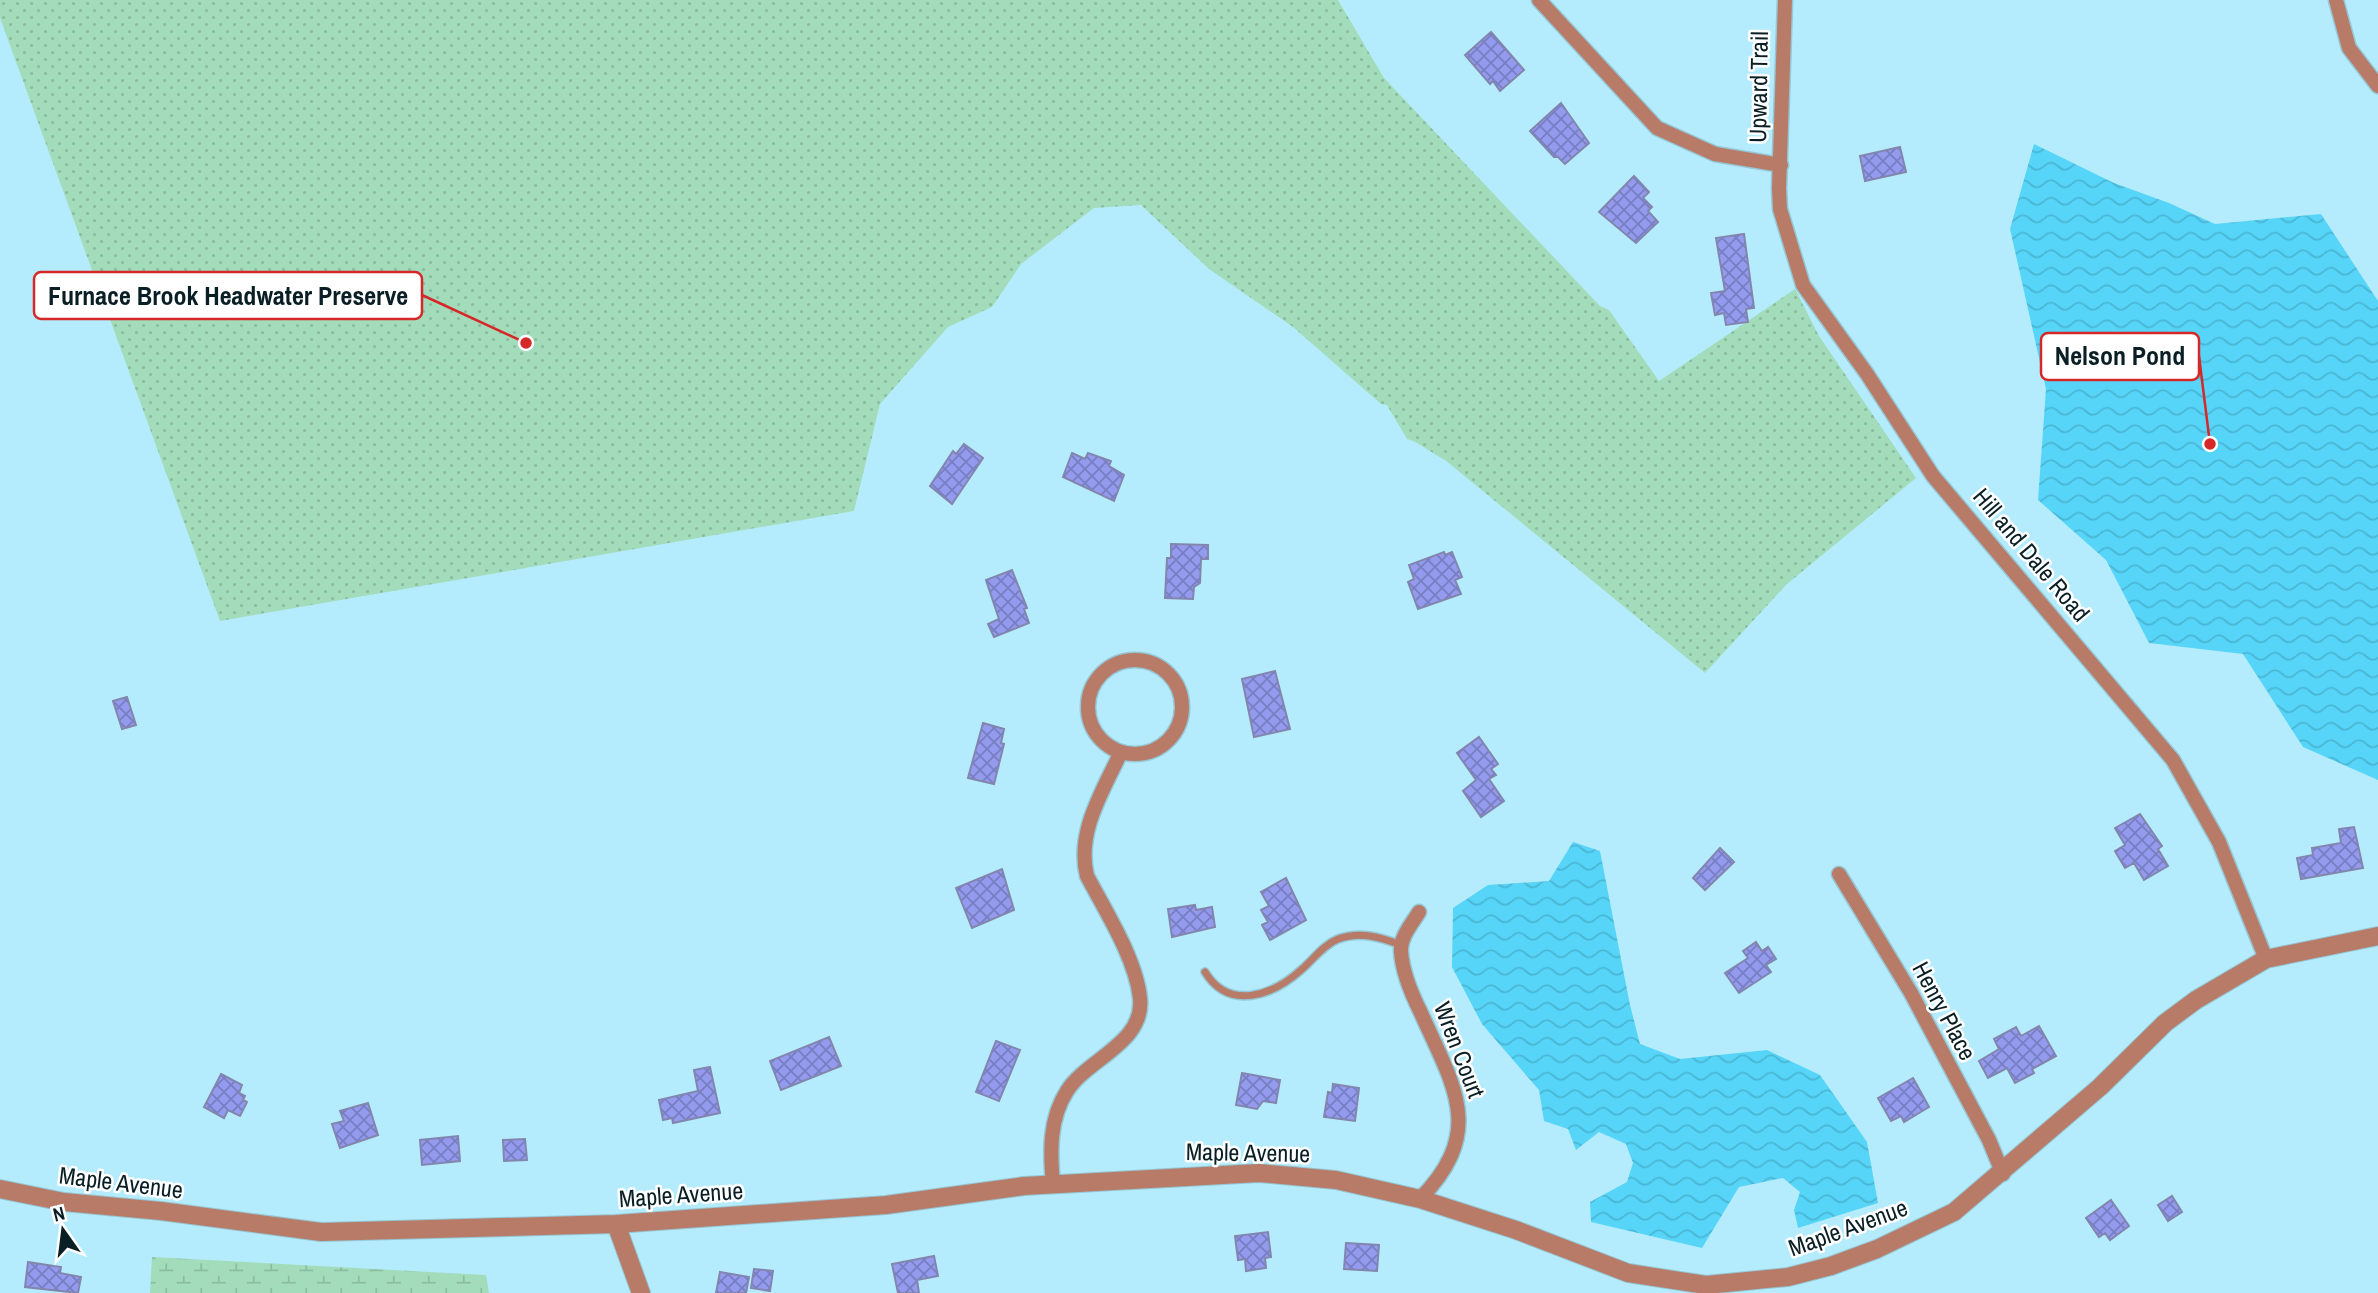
<svg xmlns="http://www.w3.org/2000/svg" width="2378" height="1293" font-family="'Archivo Narrow',sans-serif">
<style>
.wetland{fill:url(#wetland-marsh)}
.park{fill:url(#park-dots)}
.water{fill:url(#water-waves)}
.building{fill:url(#building-cross-hatch);stroke:#8286ae;stroke-width:2}
.lines{fill:none;stroke-linecap:round;stroke-linejoin:round}
.service-casing{stroke:#96c7d6;stroke-width:10}
.minor-casing{stroke:#96c7d6;stroke-width:17}
.tertiary-casing{stroke:#96c7d6;stroke-width:20}
.service{stroke:#b77b67;stroke-width:7}
.minor{stroke:#b77b67;stroke-width:14}
.tertiary{stroke:#b77b67;stroke-width:18}
.labels{text-anchor:middle;stroke-width:5;stroke-linejoin:round;paint-order:stroke}
.street-label{font-size:24px;fill:#091f25;stroke:#fff}
.leader{fill:none;stroke:#d62828;stroke-width:2.5}
.callout-dot{fill:#d62828;stroke:#fff;stroke-width:2.5}
.callout{fill:#fff;stroke:#d62828;stroke-width:2.5}
.callout-label{font-size:26px;text-anchor:middle;font-weight:bold;fill:#091f25}
</style>
<defs>
<pattern id="wetland-marsh" width="20" height="14" patternUnits="userSpaceOnUse" patternTransform="scale(1.75)"><rect width="20" height="14" fill="#a3dcbb"/><path d="M1 5h8M5 5V1M11 12h8M15 12V8" fill="none" stroke="#8bbca1"/></pattern>
<pattern id="park-dots" width="8" height="8" patternUnits="userSpaceOnUse" patternTransform="scale(1.75)"><rect width="8" height="8" fill="#a3dcbb"/><path d="M2 2h.1M6 6h.1" fill="none" stroke="#8bbca1" stroke-width="1.8" stroke-linecap="round"/></pattern>
<pattern id="water-waves" width="16" height="10" patternUnits="userSpaceOnUse" patternTransform="scale(1.75)"><rect width="16" height="10" fill="#56d5f8"/><path d="M0 5q4-4 8 0t8 0" fill="none" stroke="#4ab6d4"/></pattern>
<pattern id="building-cross-hatch" width="8" height="8" patternUnits="userSpaceOnUse" patternTransform="scale(1.75)"><rect width="8" height="8" fill="#949bee"/><path d="M0 0l8 8M0 8l8-8" fill="none" stroke="#777ec1"/></pattern>
</defs>
<rect width="100%" height="100%" fill="#b5ecfd"/>
<path class="wetland" d="M152,1257l334,18 3,18h-339z"/>
<path class="park" d="M0,0h1338l46,78 216,228 9,4 50,71 136,-92 24,47 97,142 -129,106 -82,89 -260,-213c-12,-6 -28,-19 -38,-21l-20,-34 -6,-1 -88,-77 -84,-58 -68,-64 -47,3 -73,56 -29,43 -44,20 -68,77 -26,107 -634,110 -220,-603z"/>
<path class="water" d="M2034,144l80,39 55,20 46,21 106,-10 57,87v479l-75,-33 -60,-93 -94,-11 -43,-83 -68,-60 8,-111 -36,-160z
M1573,842l27,9 30,154 10,39 40,15 87,-9 53,25 47,67 11,61 -80,25 -4,-18 6,-18 -17,-14 -44,9 -37,61 -111,-26 -1,-20 37,-20 6,-19 -7,-19 -27,-12 -23,18 -8,-21 -24,-8 -5,-31 -57,-66 -30,-57 1,-59 35,-23 61,-4z"/>
<path class="building" d="M1491,32l33,38 -24,21 -7,-10 -3,3 -25,-29z
M1561,103l28,40 -24,21 -7,-7h-4l-24,-26z
M1900,147l6,25 -41,9 -5,-25z
M1634,176l15,16 -6,6 9,9 -4,4 10,11 -22,21 -37,-31z
M1744,234l10,74 -8,1 2,13 -22,3 -2,-12 -9,2 -4,-22 14,-2 -9,-53z
M964,444l19,14 -31,46 -22,-18 23,-35 3,3z
M1072,453l13,6 3,-6 23,8 -2,5 15,9 -10,26 -51,-24z
M1171,544l37,1v14h-7l-1,24 -6,4 -1,12 -28,-1 2,-40h4z
M1444,552l1,3 7,-3 10,25 -7,3 6,14 -43,15 -10,-27 6,-3 -5,-14z
M1012,570l15,38 -3,1 5,14 -35,14 -6,-13 11,-5 -13,-39z
M1275,671l15,58 -36,8 -12,-58z
M127,697l9,28 -14,4 -9,-28z
M983,723l21,6 -3,14 3,1 -10,40 -26,-6z
M1479,737l19,27 -7,5 5,6 -7,4 15,22 -23,16 -18,-26 13,-11 -19,-27z
M2140,814l22,32 -4,3 10,17 -24,14 -10,-17 -9,5 -10,-17 10,-6 -10,-17z
M2354,827l9,41 -62,11 -4,-21 16,-3 -1,-7 29,-5 -2,-14z
M1720,848l14,14 -29,28 -12,-12z
M1002,869l12,41 -42,18 -16,-40z
M1286,878l20,42 -36,20 -8,-15 6,-3 -7,-12 8,-4 -8,-14z
M1195,905l1,5 16,-3 3,20 -43,10 -4,-28z
M1756,942l6,9 6,-4 8,12 -10,6 5,7 -32,21 -14,-20 23,-15 -5,-7z
M2039,1026l17,30 -24,13 2,4 -19,10 -8,-15 -19,10 -9,-17 20,-12 -5,-10 22,-12 5,9z
M829,1037l12,29 -60,24 -11,-29z
M996,1041l24,9 -21,51 -23,-9z
M710,1067l10,46 -47,10 -1,-5 -9,2 -4,-20 39,-9 -4,-21z
M1242,1073l38,7 -4,23 -13,-2 -6,8 -21,-4z
M221,1074l21,11 -3,8 6,3 -2,4 4,2 -7,14 -12,-6 -4,8 -20,-11z
M1913,1078l16,29 -25,15 -3,-6 -10,5 -13,-23z
M1333,1084l26,4 -4,33 -31,-4 4,-25 4,1z
M368,1103l10,32 -38,13 -8,-24 12,-3 -4,-10z
M458,1136l2,25 -38,4 -2,-25z
M525,1139l2,21 -23,1 -1,-21z
M2172,1196l10,16 -14,9 -10,-16z
M2111,1200l18,26 -19,14 -5,-7 -6,4 -13,-19z
M1268,1232l3,25 -6,1 1,10 -20,3 -1,-12 -7,1 -3,-24z
M1346,1243l33,2 -2,26 -33,-2z
M934,1256l4,20 -21,4 2,13h-21l-6,-29z
M28,1262l33,5 -1,6 21,4 -3,16 -53,-6z
M754,1269l19,2 -3,20 -19,-3z
M720,1272l29,5 -3,16h-30z"/>
<g class="lines">
<defs>
<path id="service" d="M1205,972c24,39 67,24 96,-2 12,-10 22,-25 37,-31 22,-8 42,-2 63,6"/>
<path id="minor" d="M1539,0l118,128 58,26 66,11
M1785,0l-6,188 1,21 23,76 64,89 66,102 240,284 46,82 47,117
M2336,0l13,48 29,38
M1088 707a47 47 0 1 1 94 0a47 47 0 1 1-94 0Z
M1839,874l72,119 78,147 14,34
M1419,912c-7,12 -19,25 -18,39 1,20 11,44 20,62 33,74 65,118 -1,186
M1053,1184c-3,-32 -4,-65 14,-93 20,-32 78,-48 73,-93 -4,-39 -35,-88 -53,-122 -11,-44 16,-85 34,-124"/>
<path id="tertiary" d="M0,1189l64,13 97,9 160,21 295,-8 270,-19 138,-19 235,-13 77,7 84,19 96,31 112,43 78,12 82,-8 43,-11 46,-17 77,-37 146,-125 65,-64 31,-23 70,-41 112,-23
M616,1224l25,69"/>
</defs>
<use href="#service" class="service-casing"/>
<use href="#minor" class="minor-casing"/>
<use href="#tertiary" class="tertiary-casing"/>
<use href="#service" class="service"/>
<use href="#minor" class="minor"/>
<use href="#tertiary" class="tertiary"/>
</g>
<g class="labels">
<g class="street-label">
<text transform="translate(1759 87) rotate(-89)" y="8">Upward Trail</text>
<text transform="translate(2031 555) rotate(50)" y="8">Hill and Dale Road</text>
<text transform="translate(1944 1011) rotate(62)" y="8">Henry Place</text>
<text transform="translate(1459 1050) rotate(69)" y="8">Wren Court</text>
<text transform="translate(1248 1153) rotate(1)" y="8">Maple Avenue</text>
<text transform="translate(121 1183) rotate(7)" y="8">Maple Avenue</text>
<text transform="translate(681 1195) rotate(-4)" y="8">Maple Avenue</text>
<text transform="translate(1848 1228) rotate(-20)" y="8">Maple Avenue</text>
</g>
</g>
<path class="leader" d="M526 343L422 295M2210 444L2199 356"/>
<g class="callout-dot">
<circle cx="526" cy="343" r="7"/>
<circle cx="2210" cy="444" r="7"/>
</g>
<g class="callout">
<rect x="34" y="272" width="388" height="47" rx="7"/>
<rect x="2041" y="333" width="158" height="47" rx="7"/>
</g>
<g class="callout-label">
<text x="228" y="305">Furnace Brook Headwater Preserve</text>
<text x="2120" y="365">Nelson Pond</text>
</g>
<g transform="translate(63 1230) rotate(346)" stroke="#ffffff" stroke-width="5" paint-order="stroke">
<path d="M0-5L12 26L0 18L-12 26Z" fill="#091f25"/>
<text y="-10" font-size="19" font-weight="bold" text-anchor="middle" fill="#091f25">N</text>
</g>
</svg>
